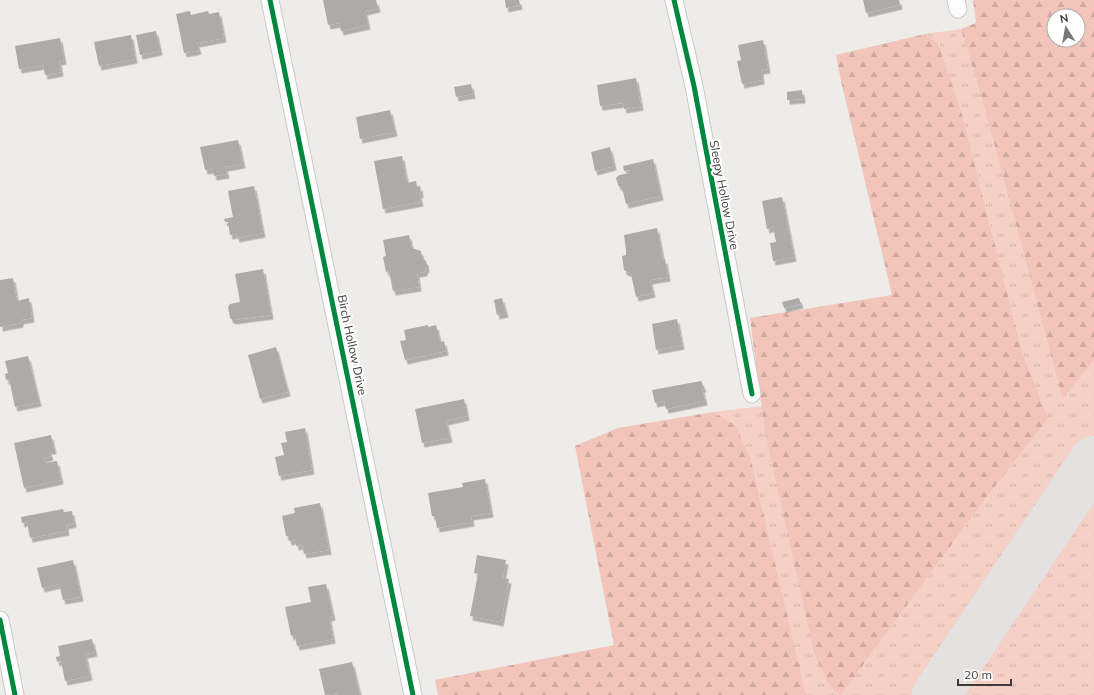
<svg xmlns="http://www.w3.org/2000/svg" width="1094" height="695" font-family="Mulish,sans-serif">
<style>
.grass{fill:url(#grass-tufts)}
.forest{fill:url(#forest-firs);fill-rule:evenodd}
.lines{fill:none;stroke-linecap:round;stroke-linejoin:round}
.taxiway{stroke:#e3e2e0;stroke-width:48}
.building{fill:#acaba9;filter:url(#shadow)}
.street-casing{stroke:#cbc9c7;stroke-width:19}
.street{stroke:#fcfcfc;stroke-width:17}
.cycleway-casing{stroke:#fff;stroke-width:8}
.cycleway{stroke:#00873e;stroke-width:5}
.labels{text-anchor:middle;stroke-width:4;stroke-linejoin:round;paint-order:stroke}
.street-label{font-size:12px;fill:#3c3b38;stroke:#fff}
</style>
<defs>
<pattern id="grass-tufts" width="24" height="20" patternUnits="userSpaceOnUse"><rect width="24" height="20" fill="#f5d0c7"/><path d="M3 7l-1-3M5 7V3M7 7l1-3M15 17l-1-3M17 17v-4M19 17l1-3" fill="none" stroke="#d3b4ac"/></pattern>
<pattern id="forest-firs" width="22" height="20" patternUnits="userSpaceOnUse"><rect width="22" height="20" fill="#f2c4ba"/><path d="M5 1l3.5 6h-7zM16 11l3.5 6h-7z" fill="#d0a9a1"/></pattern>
<filter id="shadow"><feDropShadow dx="2.5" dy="4.5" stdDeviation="0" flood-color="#0004"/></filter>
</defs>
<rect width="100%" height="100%" fill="#eeece9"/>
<path class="grass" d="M961,29l23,77 80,292 30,-38v78l-174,257h-79l142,-193 65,-83 -27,-71 -59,-234 -24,-71 -13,-9z
M762,406l3,26 63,252 12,11h-34l-56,-239 -15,-30 -22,-14z
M1094,501v194h-131z"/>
<path class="forest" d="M973,0h121v360l-31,39 -79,-293 -23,-77 15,-6zM1054,16h24v24h-24z
M925,34l13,9 24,71 59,234 27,71 -65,83 -142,193h-1l-12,-11 -14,-32 -49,-220 -15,-114 142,-23 -51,-214 -5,-26z
M713,412l22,13 15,31 56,239h-368l-3,-15 179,-35 -39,-199 43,-18z"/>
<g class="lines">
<path class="taxiway" d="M936,695l158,-235"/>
</g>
<path class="building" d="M323,0h53l2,8 -13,3 3,14 -27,6 -2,-8 -11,2z
M505,0h14l1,5 -14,3z
M863,0h36l1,5 -34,8z
M190,11l1,4 17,-4 1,3 10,-2 5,26 -27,5 2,7 -15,3 -8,-39z
M156,31l4,20 -20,4 -4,-20z
M131,35l4,24 -36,7 -5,-24z
M60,38l4,22 -5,1 2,11 -16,3 -2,-10 -24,4 -4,-23z
M763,40l5,29 -7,1 1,10 -20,4 -5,-23 4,-1 -3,-15z
M636,78l5,28 -17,3 -1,-6 -23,3 -3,-21z
M471,84l2,10 -17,3 -2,-10z
M802,90l1,9 -16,1v-8z
M390,110l5,22 -35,7 -4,-22z
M238,140l5,24 -18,3 2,7 -13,2 -1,-7 -8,1 -5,-23z
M610,147l4,19 -19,5 -4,-19z
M402,156l5,27 9,-2 1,6 3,-1 1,7 -2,1 2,8 -38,7 -9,-48z
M653,159l8,37 -35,8 -4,-17h-2l-2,-2 -2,-7 3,-3 11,-2 -1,-3 -5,1 -1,-5z
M254,186l9,47 -26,5 -1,-4 -6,1 -2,-13h-3l-1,-3 9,-2 -5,-26z
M782,197l12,60 -21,4 -3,-18 6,-1 -3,-15 -6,2 -5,-28z
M657,228l6,32 2,-1 3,18 -18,3 3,13 -17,4 -5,-23 -7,-4 -2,-14 4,-1v-5l-2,-15z
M409,235l3,14h3l6,2 1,7 4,3 1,6 -3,5 -7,1 2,14 -26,4 -4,-20 -3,1 -3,-15 3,-1 -3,-16z
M263,269l8,46 -38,5 -3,-2 -2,-11 2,-3 10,-2 -5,-28z
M13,278l4,23 12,-3 3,20 -11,2v3l-21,4v-47z
M502,298l4,15 -9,2 -3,-15z
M799,298l2,6 -17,4 -2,-6z
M677,319l5,26 -26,5 -4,-26z
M428,325v2l8,-2 4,17 4,-1 2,10 -41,9 -5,-19 6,-1 -2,-10z
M276,347l12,45 -28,7 -12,-44z
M28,356l11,46 -24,5 -6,-28 -3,1 -1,-6 3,-1 -3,-12z
M701,381l3,7h-2l3,13 -39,8 -2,-8 -9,2 -3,-13z
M464,399l3,17 -21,5 4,17 -28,5 -7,-34z
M305,428l7,42 -33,6 -4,-19 9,-2 -3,-12 6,-1 -2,-10z
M51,435l3,15h-5l2,6 -7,2 1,5 12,-2 4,19 -37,8 -10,-45z
M485,479l6,34 -20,3 1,6 -35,6 -2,-12h-3l-4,-23 35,-6 -1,-4z
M320,503l9,47 -25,4 -2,-9 -6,1 -1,-6 -6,1 -1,-5h-2l-4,-20 13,-3 -1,-5z
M63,509l1,3 8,-1 2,12 -8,2 1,6 -37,7 -3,-16 -5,1 -1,-6z
M477,555l29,5 -3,18 6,1 -8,43 -31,-6 8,-42 -4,-1z
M73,560l8,37 -18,3 -4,-16 -17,4 -5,-20z
M326,584l7,32 -4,1 4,22 -36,7 -2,-11 -4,1 -6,-29 26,-5 -3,-15z
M92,639l3,13 -10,2 5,22 -25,5 -4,-20 -4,1 -1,-5 4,-1 -2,-10z
M352,662l8,33h-22l-1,-2 -12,2 -6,-26z"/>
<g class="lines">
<defs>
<path id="street" d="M270,0l143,695
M674,0l20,86 58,308
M956,0l2,9
M0,620l15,75"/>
</defs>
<use href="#street" class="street-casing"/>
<use href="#street" class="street"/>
<defs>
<path id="cycleway" d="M270,0l143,695
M674,0l20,86 58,308
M0,620l15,75"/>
</defs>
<use href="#cycleway" class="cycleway-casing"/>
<use href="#cycleway" class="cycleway"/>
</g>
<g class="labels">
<g class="street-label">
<text transform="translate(724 195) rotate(79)" y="4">Sleepy Hollow Drive</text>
<text transform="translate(352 345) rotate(78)" y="4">Birch Hollow Drive</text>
</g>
</g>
<g transform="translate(1066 28) rotate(349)"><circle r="19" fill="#ffffff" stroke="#b1b1af"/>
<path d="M0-3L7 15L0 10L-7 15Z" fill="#7a7976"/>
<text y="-6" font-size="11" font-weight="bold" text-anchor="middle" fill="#3c3b38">N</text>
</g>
<path d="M958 679v6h53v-6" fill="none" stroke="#3c3b38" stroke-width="2"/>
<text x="964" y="679" font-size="12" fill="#3c3b38" stroke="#ffffff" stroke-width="3" paint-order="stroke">20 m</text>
</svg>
